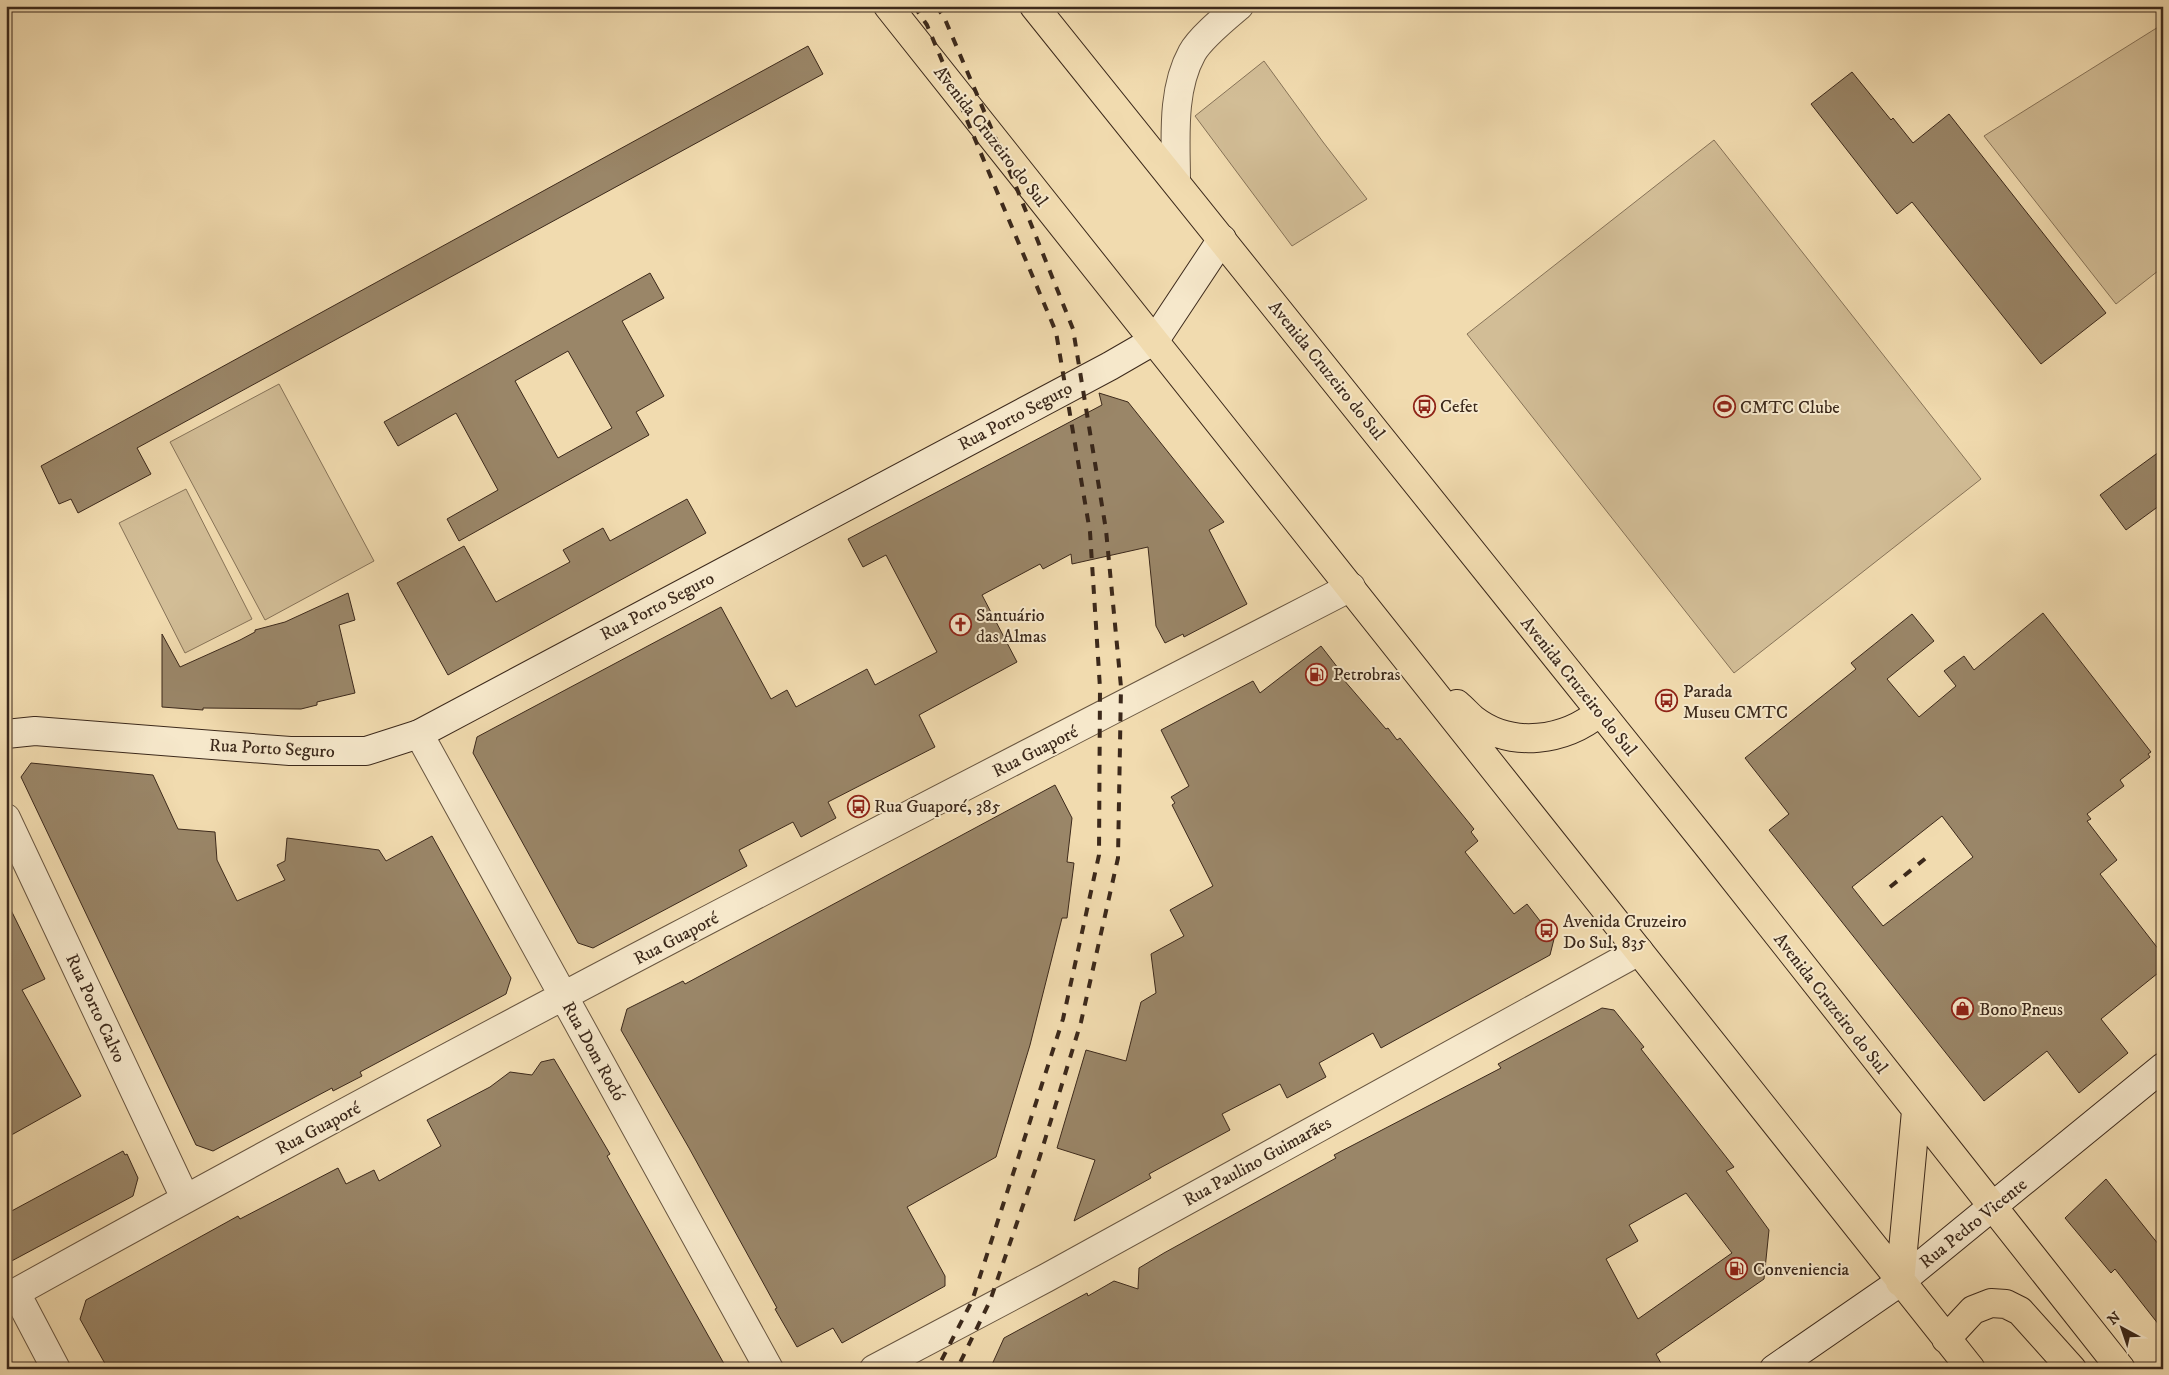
<svg xmlns="http://www.w3.org/2000/svg" width="2169" height="1375" font-family="'IM FELL DW Pica',serif">
<style>
.green{fill:#d2bd96;stroke:#877358}
.building{fill:#9a8668;stroke:#3c291b;fill-rule:evenodd}
.lines{fill:none;stroke-linecap:round;stroke-linejoin:round}
.street-casing{stroke:#695640;stroke-width:30}
.secondary-casing{stroke:#3c291b;stroke-width:30}
.primary-casing{stroke:#3c291b;stroke-width:30}
.street{stroke:#f6e8cb;stroke-width:28}
.secondary{stroke:#f6e8cb;stroke-width:28}
.primary{stroke:#f1dbaf;stroke-width:28}
.rail{stroke:#3c291b;stroke-width:4;stroke-dasharray:9 9;stroke-linecap:butt}
.labels{text-anchor:middle;stroke-width:4;stroke-linejoin:round;paint-order:stroke}
.street-label{font-size:18px;fill:#3c291b;stroke:#f6e8cb}
.poi-label{font-size:18px;fill:#3c291b;stroke:#f6e8cb;text-anchor:start}
</style>
<rect width="100%" height="100%" fill="#f1dbaf"/>
<filter id="stains"><feTurbulence type="fractalNoise" baseFrequency=".004" numOctaves="4"/><feColorMatrix values="0 0 0 0 .2 0 0 0 0 .09 0 0 0 0 .02 0 0 0 .5 -.17"/></filter>
<radialGradient id="worn" r=".72"><stop offset=".6" stop-color="#630" stop-opacity="0"/><stop offset="1" stop-color="#630" stop-opacity=".3"/></radialGradient>
<path class="green" d="M2163,24v243l-47,37 -132,-168z
M1264,61l59,81 44,57 -75,47 -97,-130z
M1714,140l267,339 -247,194 -267,-339z
M279,384l95,177 -109,59 -95,-178z
M186,489l66,130 -67,34 -66,-130z"/>
<path class="building" d="M808,46l15,28 -686,374 14,26 -73,39 -7,-14 -12,5 -18,-38z
M1852,72l39,48 2,-2 20,25 36,-29 157,199 -65,51 -129,-162 -15,12 -86,-110z
M650,273l14,25 -42,23 42,75 -28,16 13,23 -190,106 -12,-22 51,-29 -42,-77 -58,33 -14,-24zM568,351l44,77 -54,30 -43,-77z
M1099,393l29,9 96,120 -15,8 38,74 -63,33 -1,-3 -18,9 -9,-17 -8,-79 -76,17 -1,-10 -28,15 -3,-5 -58,31 35,67 -98,53 16,32 -107,55 8,16 -35,19 -8,-15 -54,28 8,16 -154,82 -15,-5 -105,-190 4,-16 244,-130 50,92 16,-9 9,17 71,-38 8,16 62,-33 -51,-97 -23,12 -15,-28 254,-134z
M2163,449v54l-37,27 -26,-35z
M687,499l19,34 -258,142 -51,-92 67,-37 32,56 74,-40 -7,-12 40,-22 7,13z
M348,593l7,27 -16,5 16,68 -38,9v3l-16,4 -98,-1v2l-41,-3v-73l18,33 60,-27 15,-8v-2l30,-8z
M2043,613l108,139 -3,2 2,3 -30,23 4,6 -37,28 4,5 -4,2 30,39 -17,14 63,81v14l-62,50 27,34 -49,40 -32,-42 -63,50 -215,-271 20,-16 -44,-56 111,-89 -5,-6 61,-49 22,27 -47,38 32,38 37,-31 -12,-15 20,-15 10,14zM1942,816l31,41 -90,69 -31,-39z
M1321,646l24,31 -2,2 43,50 2,-1 9,12 3,-2 74,91 -3,3 7,9 -13,11 49,62 13,-10 27,35 -4,16 -169,93 -8,-15 -54,30 7,14 -39,21 -7,-14 -58,30 8,16 -81,44 2,4 -77,43 21,-61 -38,-12 29,-98 40,11 15,-59 15,-9 -5,-39 33,-18 -14,-26 43,-24 -41,-81 3,-2 -4,-6 18,-11 -28,-56 92,-49 7,12z
M31,763l122,12 25,54 37,3 2,28 20,41 48,-21 -8,-15 8,-4 2,-23 92,12 7,11 46,-25 79,142 -5,16 -146,78 2,4 -29,15 -1,-3 -119,63 -17,-6 -175,-368z
M1055,785l17,33 -5,44 7,1 -7,55h-5l-32,127 -34,112 -89,50 38,69v10l-103,57 -9,-15 -36,19 -22,-38 2,-1 -88,-160 -68,-118 6,-21 56,-28 2,3z
M6,900l39,79 -23,11 59,106 -75,42z
M1602,1008l12,2 30,37 -3,2 93,118 -8,4 43,59 -5,49 -108,75 8,15h-674l14,-31 83,-45 1,3 26,-15 24,8 1,-21 25,-15 172,-95 -2,-3 167,-87 -3,-4zM1686,1193l46,60 -94,66 -32,-60 32,-18 -9,-16z
M554,1059l56,95 -3,2 120,213h-619l-28,-50 6,-19 152,-84 2,3 98,-51 8,16 28,-14 5,11 62,-35 -14,-26 63,-33 20,-15 22,3 9,-13z
M123,1151l2,4 2,-1 11,24 -5,18 -127,68v-50z
M2106,1179l57,71v80l-48,-61 -4,4 -46,-55z"/>
<g class="lines">
<defs>
<path id="street" d="M1176,182c0,-42 -5,-91 16,-129 8,-15 34,-36 47,-47
M419,734l350,635
M6,818l179,380
M16,1293l40,76
M6,1298c443,-247 894,-479 1345,-711
M874,1369l172,-91 593,-327"/>
<path id="secondary" d="M6,734l29,-3 255,20h76l53,-17 691,-368 45,-26 67,-101
M1774,1369l126,-87 263,-215"/>
<path id="primary" d="M888,6l1083,1363
M1034,6l678,845 409,518
M1457,704c6,5 11,11 17,16 38,29 91,21 126,-8
M1900,1282l16,-171
M1946,1339l27,-29 18,-7 15,1 14,7 52,58"/>
</defs>
<use href="#street" class="street-casing"/>
<use href="#secondary" class="secondary-casing"/>
<use href="#primary" class="primary-casing"/>
<use href="#street" class="street"/>
<use href="#secondary" class="secondary"/>
<use href="#primary" class="primary"/>
<path class="rail" d="M914,6l13,19 129,307 34,200 10,156 -1,167 -36,164 -91,282 -35,68
M936,6l8,11 71,167 58,145 33,201 15,157 -3,171 -37,164 -41,134 -50,145 -33,68
M1890,887l41,-33"/>
</g>
<defs>
<symbol id="bus-ring" viewBox="-11 -11 22 22"><circle r="9.5" fill="#f6e8cb" stroke="#8f2418" stroke-width="1.5"/><path d="M-5-6H5V4H4V6H2V4H-2V6H-4V4H-5ZM-3.5-4V0h7V-4ZM-3.5 1.2v1.5H-2V1.2ZM2 1.2v1.5H3.5V1.2Z" fill="#8f2418"/></symbol>
<symbol id="stadium-ring" viewBox="-11 -11 22 22"><circle r="9.5" fill="#f6e8cb" stroke="#8f2418" stroke-width="1.5"/><path d="M0-5a6.5 5 0 1 0 0 10a6.5 5 0 1 0 0-10ZM-3.5-1.8h7v3.6h-7Z" fill="#8f2418"/></symbol>
<symbol id="church-ring" viewBox="-11 -11 22 22"><circle r="9.5" fill="#f6e8cb" stroke="#8f2418" stroke-width="1.5"/><path d="M-1.2-6h2.4v3.5h3.3v2.4h-3.3V6h-2.4V-.1h-3.3v-2.4h3.3Z" fill="#8f2418"/></symbol>
<symbol id="fuel-ring" viewBox="-11 -11 22 22"><circle r="9.5" fill="#f6e8cb" stroke="#8f2418" stroke-width="1.5"/><path d="M-5.5-6h7V0h2V4h1.3V-2.5L3-4.5l.8-.8L6-3V5H2.5V1h-1V6h-7ZM-4.2-4.7v3.2H.2V-4.7Z" fill="#8f2418"/></symbol>
<symbol id="shop-ring" viewBox="-11 -11 22 22"><circle r="9.5" fill="#f6e8cb" stroke="#8f2418" stroke-width="1.5"/><path d="M-5-2.5h2.3a2.7 3.5 0 0 1 5.4 0H5L5.5 6h-11ZM-1.5-2.5h3a1.5 2.3 0 0 0-3 0Z" fill="#8f2418"/></symbol>
</defs>
<g fill-rule="evenodd">
<use href="#bus-ring" x="1412" y="394" width="25" height="25"/>
<use href="#stadium-ring" x="1712" y="394" width="25" height="25"/>
<use href="#church-ring" x="948" y="612" width="25" height="25"/>
<use href="#fuel-ring" x="1304" y="662" width="25" height="25"/>
<use href="#bus-ring" x="1654" y="688" width="25" height="25"/>
<use href="#bus-ring" x="846" y="794" width="25" height="25"/>
<use href="#bus-ring" x="1534" y="918" width="25" height="25"/>
<use href="#shop-ring" x="1950" y="996" width="25" height="25"/>
<use href="#fuel-ring" x="1724" y="1256" width="25" height="25"/>
</g>
<g class="labels">
<g class="street-label">
<text transform="translate(991 136) rotate(52)" y="6">Avenida Cruzeiro do Sul</text>
<text transform="translate(1327 370) rotate(51)" y="6">Avenida Cruzeiro do Sul</text>
<text transform="translate(1015 416) rotate(-28)" y="6">Rua Porto Seguro</text>
<text transform="translate(657 606) rotate(-28)" y="6">Rua Porto Seguro</text>
<text transform="translate(1579 686) rotate(51)" y="6">Avenida Cruzeiro do Sul</text>
<text transform="translate(272 748) rotate(3)" y="6">Rua Porto Seguro</text>
<text transform="translate(1035 751) rotate(-27)" y="6">Rua Guaporé</text>
<text transform="translate(676 938) rotate(-28)" y="6">Rua Guaporé</text>
<text transform="translate(1831 1003) rotate(52)" y="6">Avenida Cruzeiro do Sul</text>
<text transform="translate(96 1008) rotate(65)" y="6">Rua Porto Calvo</text>
<text transform="translate(594 1051) rotate(61)" y="6">Rua Dom Rodó</text>
<text transform="translate(318 1128) rotate(-28)" y="6">Rua Guaporé</text>
<text transform="translate(1257 1161) rotate(-29)" y="6">Rua Paulino Guimarães</text>
<text transform="translate(1973 1223) rotate(-39)" y="6">Rua Pedro Vicente</text>
</g>
<g class="poi-label">
<text x="1440" y="412">Cefet</text>
<text x="1740" y="413">CMTC Clube</text>
<text x="976" y="621">Santuário<tspan x="976" dy="21">das Almas</tspan></text>
<text x="1333" y="680">Petrobras</text>
<text x="1683" y="697">Parada<tspan x="1683" dy="21">Museu CMTC</tspan></text>
<text x="874" y="812">Rua Guaporé, 385</text>
<text x="1563" y="927">Avenida Cruzeiro<tspan x="1563" dy="21">Do Sul, 835</tspan></text>
<text x="1979" y="1015">Bono Pneus</text>
<text x="1753" y="1275">Conveniencia</text>
</g>
</g>
<rect width="2169" height="1375" fill="none" stroke="#f1dbaf" stroke-width="25"/>
<rect x="8" y="8" width="2154" height="1360" fill="none" stroke="#3c291b" stroke-width="2.5"/>
<rect x="12" y="12" width="2144" height="1350" fill="none" stroke="#3c291b"/>
<g transform="translate(2122 1328) rotate(320)" stroke="#f6e8cb" stroke-width="4" paint-order="stroke">
<path d="M0-4L9 19L0 12L-9 19Z" fill="#3c291b"/>
<text y="-8" font-size="14" font-weight="bold" text-anchor="middle" fill="#3c291b">N</text>
</g>
<rect width="100%" height="100%" filter="url(#stains)"/>
<rect width="100%" height="100%" fill="url(#worn)"/>
</svg>
